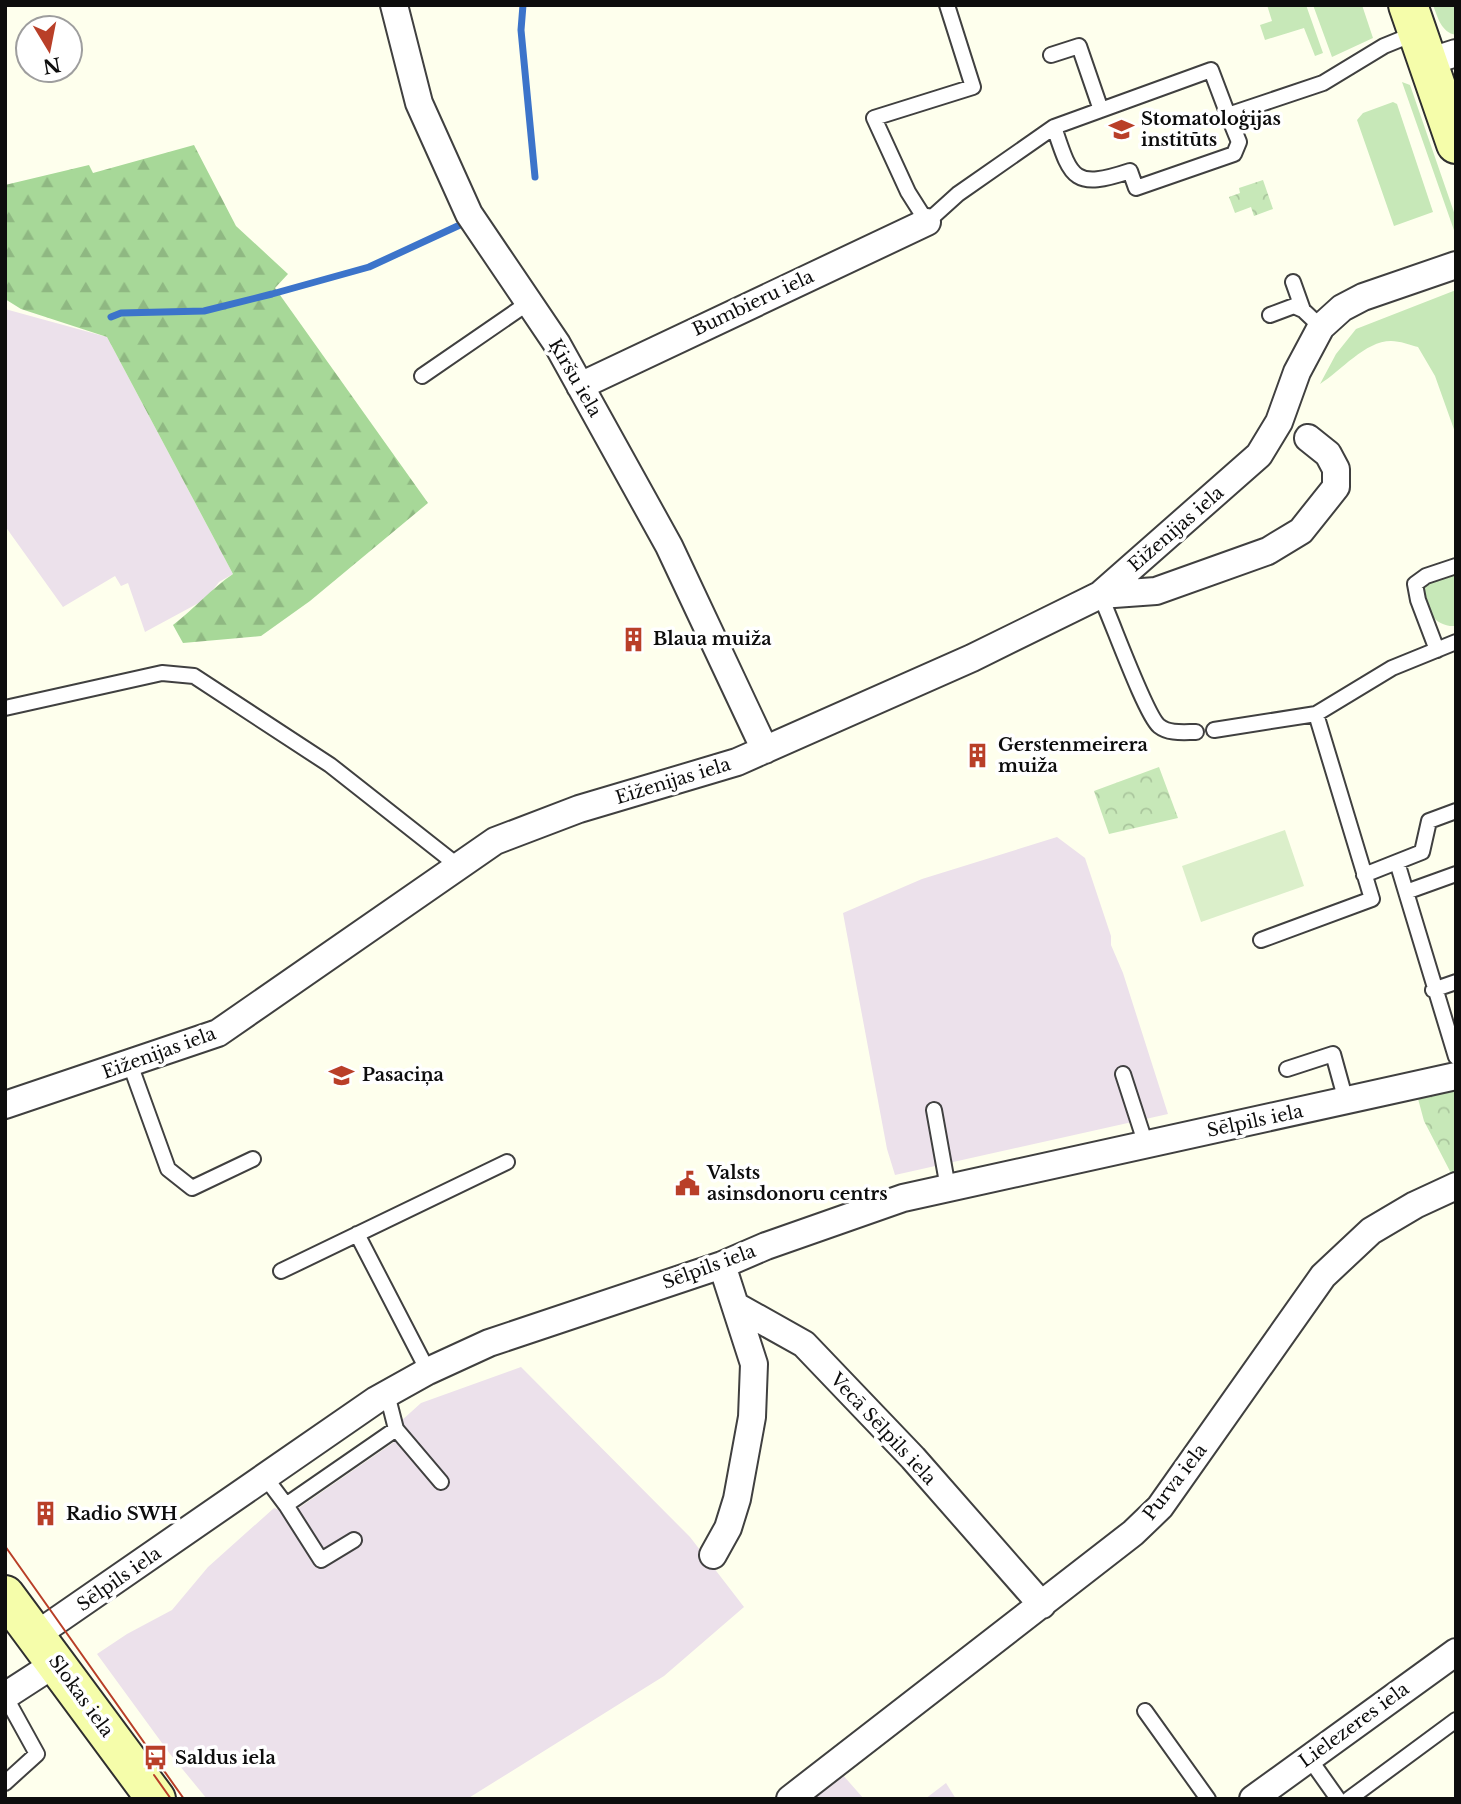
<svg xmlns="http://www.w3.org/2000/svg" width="1461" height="1804" font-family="'Libre Baskerville',serif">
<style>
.industrial{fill:#ece1eb}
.grass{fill:#c7e8b8}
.forest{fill:url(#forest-firs)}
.park{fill:url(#park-crowns)}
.pitch{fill:#dbefca}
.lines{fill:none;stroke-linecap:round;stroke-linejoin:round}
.stream{stroke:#3c74ca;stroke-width:7}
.lane-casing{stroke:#404040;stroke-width:18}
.street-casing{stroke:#404040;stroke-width:30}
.secondary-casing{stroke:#2f2f2f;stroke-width:42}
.lane{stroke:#fff;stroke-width:14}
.street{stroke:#fff;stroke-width:26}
.secondary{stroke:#f5fdaa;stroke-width:38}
.tram{stroke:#b93f28;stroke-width:2}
.labels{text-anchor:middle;stroke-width:7;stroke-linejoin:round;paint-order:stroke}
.poi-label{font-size:18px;font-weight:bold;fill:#0d0d0d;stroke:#fff;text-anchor:start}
.street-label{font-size:18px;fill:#0d0d0d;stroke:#fff}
</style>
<defs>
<pattern id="forest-firs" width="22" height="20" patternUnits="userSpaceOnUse" patternTransform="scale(1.75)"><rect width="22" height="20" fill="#a7d898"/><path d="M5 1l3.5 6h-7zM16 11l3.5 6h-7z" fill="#8fb882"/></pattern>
<pattern id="park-crowns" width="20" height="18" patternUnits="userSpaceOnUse" patternTransform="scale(1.75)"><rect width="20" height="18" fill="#c7e8b8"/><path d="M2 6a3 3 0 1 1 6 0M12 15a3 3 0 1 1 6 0" fill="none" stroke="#aac69d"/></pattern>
</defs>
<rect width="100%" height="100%" fill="#feffed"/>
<path class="industrial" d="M5,309l102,28 126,237 -14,8 -13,17 -61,33 -17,-49 -7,3 -6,-10 -52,31 -58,-81z
M1057,837l28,21 26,78v9l12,28 45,141 -273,61 -8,-26 -44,-236 79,-34z
M521,1367l169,170 54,70 -80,69 -197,123h-260l-37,-45 -73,-100 30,-20 45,-24 36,-43 66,-59 16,6 107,-74 4,-19 20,-18z
M842,1774l22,25h-54z
M946,1783l10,16h-31z"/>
<path class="grass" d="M1267,5h39l17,48 -8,3 -11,-28 -39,12 -5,-15 12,-4z
M1313,5h49l11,33 -41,19z
M1433,5h23v30c-15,-3 -18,-17 -23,-30z
M1402,82l8,3 46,133v18z
M1393,102l4,2 36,108 -39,14 -37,-106 6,-7z
M1456,290v145l-21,-59 -17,-29c-8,-2 -18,-6 -27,-6 -26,0 -50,30 -71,43l16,-30 20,-25z
M1456,572v54c-22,2 -36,-21 -33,-41z"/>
<path class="forest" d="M194,145l42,81 52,48 -13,14 153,215 -118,98 -49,35 -78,7 -10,-18c21,-16 39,-37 60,-51l-126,-237 -86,-28 -16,-10v-114l84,-20 4,8z"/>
<path class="park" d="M1263,180l10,29 -19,7 -3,-9 -16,6 -6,-16 11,-4 -1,-5z
M1159,767l19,51 -69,16 -15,-43z
M1456,1086v90l-3,1 -29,-56 -7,-26z"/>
<path class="pitch" d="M1285,830l19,56 -103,36 -19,-56z"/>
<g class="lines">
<path class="stream" d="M523,5l-2,25 14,147
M111,317l10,-4 83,-2 68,-17 97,-27 93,-43"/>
<defs>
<path id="lane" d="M947,5l26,82 -99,31 34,74 19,30 31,-28 96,-67
M1051,55l28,-9 22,64
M1228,115l11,27 -5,12 -98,34 -6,-17c-57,19 -59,7 -76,-44l157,-57 17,45 95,-32 61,-37 32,-13
M1293,282l10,28 18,17
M1270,315l24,-9 9,4
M422,376l106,-73
M1100,595c11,23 45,119 59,131 10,8 25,6 37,6
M1437,650l-19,-50 -3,-16 11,-8 30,-10
M5,708l157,-35 32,3 136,89 127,100
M1214,730l102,-16
M1397,862l9,30
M1456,874l-50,18 50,165
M1364,875l58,-23 7,-31 27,-10
M1261,940l111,-41 -56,-185 76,-46 64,-26
M1433,990l23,-8
M130,1064l38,105 24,19 61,-29
M1287,1069l46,-15 13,47
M1123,1074l23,71
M934,1110l14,78
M357,1234l71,137
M281,1271l226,-109
M396,1429l45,53
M265,1477l21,28 110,-76 -9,-35
M286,1505l35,55 33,-20
M5,1696l32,58 -32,29
M1145,1711l63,88
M1309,1758l29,41
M1349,1799l107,-79"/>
<path id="street" d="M394,5l25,98 50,111 88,130 112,202 96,204
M1428,62l28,-9
M580,386l347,-164
M1100,595l56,-4 112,-40 33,-20 35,-44v-18l-8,-15 -20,-16
M5,1105l213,-72 277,-192 84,-32 158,-47 235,-104 128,-63 159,-140 20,-33 18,-50 24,-45 21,-19 21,-11 93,-32
M738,1307l66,37 109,114 129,147
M713,1555l15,-27 9,-29 15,-82 2,-53 -32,-99
M36,1635l340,-235 52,-29 61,-28 233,-78 44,-19 137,-48 553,-122
M5,1696l51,-33
M790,1799l343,-266 27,-26 163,-231 48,-45 44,-26 41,-19
M1253,1799l203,-147"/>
<path id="secondary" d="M1408,5l48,139
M5,1595l151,204"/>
</defs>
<use href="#lane" class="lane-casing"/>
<use href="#street" class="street-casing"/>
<use href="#secondary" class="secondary-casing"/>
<use href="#lane" class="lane"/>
<use href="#street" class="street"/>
<use href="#secondary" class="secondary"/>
<path class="tram" d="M5,1546l179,253
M154,1775l17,24"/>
</g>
<defs>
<symbol id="university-bare" viewBox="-9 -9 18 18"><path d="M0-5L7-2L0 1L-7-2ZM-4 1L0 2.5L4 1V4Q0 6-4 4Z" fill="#b93f28" stroke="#fff" stroke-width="2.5" paint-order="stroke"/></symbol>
<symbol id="building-bare" viewBox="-9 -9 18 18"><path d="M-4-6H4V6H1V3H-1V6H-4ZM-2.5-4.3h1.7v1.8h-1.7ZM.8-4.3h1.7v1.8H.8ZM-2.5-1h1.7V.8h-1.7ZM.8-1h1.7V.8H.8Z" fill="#b93f28" stroke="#fff" stroke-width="2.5" paint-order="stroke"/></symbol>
<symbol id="school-bare" viewBox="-9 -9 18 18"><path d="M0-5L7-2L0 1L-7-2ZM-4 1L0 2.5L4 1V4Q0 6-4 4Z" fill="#b93f28" stroke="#fff" stroke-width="2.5" paint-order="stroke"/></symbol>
<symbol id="civic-bare" viewBox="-9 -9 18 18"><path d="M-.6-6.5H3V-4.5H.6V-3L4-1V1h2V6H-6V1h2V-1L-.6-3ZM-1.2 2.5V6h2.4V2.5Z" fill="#b93f28" stroke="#fff" stroke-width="2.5" paint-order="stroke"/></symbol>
<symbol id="bus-bare" viewBox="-9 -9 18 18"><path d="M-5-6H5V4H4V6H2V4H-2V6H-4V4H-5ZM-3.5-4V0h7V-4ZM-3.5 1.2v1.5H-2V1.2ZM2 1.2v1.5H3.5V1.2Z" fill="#b93f28" stroke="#fff" stroke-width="2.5" paint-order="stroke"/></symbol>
</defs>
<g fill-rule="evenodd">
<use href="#university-bare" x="1104" y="112" width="35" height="35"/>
<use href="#building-bare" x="616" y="622" width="35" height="35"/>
<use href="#building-bare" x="960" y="738" width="35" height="35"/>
<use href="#school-bare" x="324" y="1058" width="35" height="35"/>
<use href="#civic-bare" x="670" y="1166" width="35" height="35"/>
<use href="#building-bare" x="28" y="1496" width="35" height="35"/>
<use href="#bus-bare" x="138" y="1740" width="35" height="35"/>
</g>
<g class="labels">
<g class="poi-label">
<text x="1141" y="125">Stomatoloģijas<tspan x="1141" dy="21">institūts</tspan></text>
<text x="653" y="645">Blaua muiža</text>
<text x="998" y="751">Gerstenmeirera<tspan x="998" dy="21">muiža</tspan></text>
<text x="362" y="1081">Pasaciņa</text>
<text x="707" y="1179">Valsts<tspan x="707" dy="21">asinsdonoru centrs</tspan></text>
<text x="66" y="1520">Radio SWH</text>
<text x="175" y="1764">Saldus iela</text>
</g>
<g class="street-label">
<text transform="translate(753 303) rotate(-25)" y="6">Bumbieru iela</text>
<text transform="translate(575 378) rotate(60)" y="6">Ķiršu iela</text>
<text transform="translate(1176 529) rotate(-41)" y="6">Eiženijas iela</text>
<text transform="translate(673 781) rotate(-17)" y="6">Eiženijas iela</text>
<text transform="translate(159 1053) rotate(-20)" y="6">Eiženijas iela</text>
<text transform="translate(1255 1121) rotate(-12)" y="6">Sēlpils iela</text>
<text transform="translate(709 1267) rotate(-20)" y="6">Sēlpils iela</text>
<text transform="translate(883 1429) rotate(47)" y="6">Vecā Sēlpils iela</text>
<text transform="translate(1175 1482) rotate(-52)" y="6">Purva iela</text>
<text transform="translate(119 1579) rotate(-35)" y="6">Sēlpils iela</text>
<text transform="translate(81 1696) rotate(54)" y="6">Slokas iela</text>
<text transform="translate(1354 1725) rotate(-36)" y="6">Lielezeres iela</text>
</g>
</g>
<rect width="1461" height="1804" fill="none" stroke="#0d0d0d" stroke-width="14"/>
<g transform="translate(49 49) rotate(170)"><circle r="33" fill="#ffffff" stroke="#9e9e9e" stroke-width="2"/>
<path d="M0-5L12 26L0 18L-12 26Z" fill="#b93f28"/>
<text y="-10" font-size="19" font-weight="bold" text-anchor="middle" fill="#0d0d0d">N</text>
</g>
</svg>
